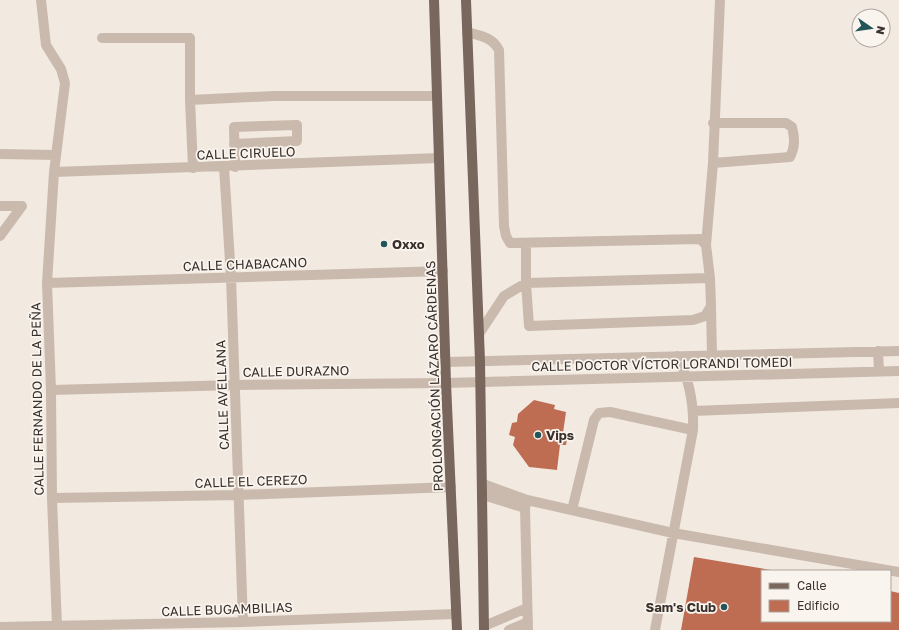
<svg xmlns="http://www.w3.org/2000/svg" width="899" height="630" font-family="'Golos Text',sans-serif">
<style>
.building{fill:#be6d53}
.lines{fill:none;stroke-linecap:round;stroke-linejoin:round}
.minor{stroke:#cabaad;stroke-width:10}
.major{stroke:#79675e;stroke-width:10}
.poi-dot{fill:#235458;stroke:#faf4ee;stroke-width:1.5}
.labels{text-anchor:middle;stroke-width:3.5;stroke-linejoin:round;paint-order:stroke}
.street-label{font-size:13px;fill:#39302b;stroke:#faf4ee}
.poi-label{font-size:13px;font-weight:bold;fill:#39302b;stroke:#faf4ee;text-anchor:start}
</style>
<rect width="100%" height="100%" fill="#f2eae1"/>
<path class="building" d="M534,400l21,5 -1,4 12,3 -3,21 5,1 -2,11h-6l-3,25 -28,-3 -16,-22 2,-8 -6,-2 3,-12 5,-1 1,-8z
M694,557l77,13 -9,1v50h128v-30l9,2v37h-218z"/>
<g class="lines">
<path class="minor" d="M41,0l5,45 15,24 4,14 -11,89 -7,111 4,107 1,108 5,128
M467,32c14,4 25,5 32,18l5,176 2,10 4,7 190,-4 6,6 4,33 -184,5 -22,13 -25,38
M102,38h88v62l3,68
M190,100l84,-4h163
M234,144l63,-3v-16l-63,2 1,40
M0,154l56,1
M713,163l77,-6c5,-10 5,-18 2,-30l-6,-4h-73
M224,167l7,110 12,345
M54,172l385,-14
M0,206h22
M0,236l22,-30
M526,243v40l3,43 164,-6 12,-4 6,-10 -1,-28
M706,245l7,-82 7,-163
M47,283l396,-12
M711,306l1,49
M878,351l1,20
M445,362l454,-11
M51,390l184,-5 211,-2 453,-12
M693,411l206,-8
M483,484l44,16
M483,495l42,13
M52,498l187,-3 212,-8
M572,510l22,-90 5,-7 11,-1 83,18
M484,626l43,-18
M0,627l243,-5 212,-8
M509,630l19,-8
M528,630l-3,-122 2,-8 146,33 226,39
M655,630l38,-200c1,-27 -3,-50 -16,-74"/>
<path class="major" d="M434,0l12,383 11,247
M466,0l14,361 4,269"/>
</g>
<g class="poi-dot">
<circle cx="384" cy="244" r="4"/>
<circle cx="538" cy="435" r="4"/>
<circle cx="724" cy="607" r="4"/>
</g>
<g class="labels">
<g class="street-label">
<text transform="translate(246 153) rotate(-2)" y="5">CALLE CIRUELO</text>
<text transform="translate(245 264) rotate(-2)" y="5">CALLE CHABACANO</text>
<text transform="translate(662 364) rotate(-1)" y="5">CALLE DOCTOR VÍCTOR LORANDI TOMEDI</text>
<text transform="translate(296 371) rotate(-1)" y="5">CALLE DURAZNO</text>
<text transform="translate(434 376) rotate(-92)" y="5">PROLONGACIÓN LÁZARO CÁRDENAS</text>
<text transform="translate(222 395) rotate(-92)" y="5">CALLE AVELLANA</text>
<text transform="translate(37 399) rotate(-91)" y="5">CALLE FERNANDO DE LA PEÑA</text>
<text transform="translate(251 481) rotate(-2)" y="5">CALLE EL CEREZO</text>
<text transform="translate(227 609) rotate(-2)" y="5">CALLE BUGAMBILIAS</text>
</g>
<g class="poi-label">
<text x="392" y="249">Oxxo</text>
<text x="546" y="440">Vips</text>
<text x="716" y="612" text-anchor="end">Sam's Club</text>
</g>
</g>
<rect x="761" y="570" width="130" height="52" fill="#faf4ee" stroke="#ada6a0"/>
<rect x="769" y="583" width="20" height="6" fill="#79675e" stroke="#ada6a0"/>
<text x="797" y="590" font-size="12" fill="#39302b">Calle</text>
<rect x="769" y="600" width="20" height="12" fill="#be6d53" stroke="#ada6a0"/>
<text x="797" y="610" font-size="12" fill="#39302b">Edificio</text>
<g transform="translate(871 28) rotate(103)"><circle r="19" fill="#faf4ee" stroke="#ada6a0"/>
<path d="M0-3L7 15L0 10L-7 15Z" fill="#235458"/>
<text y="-6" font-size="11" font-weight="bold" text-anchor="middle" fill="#39302b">N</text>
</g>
</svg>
